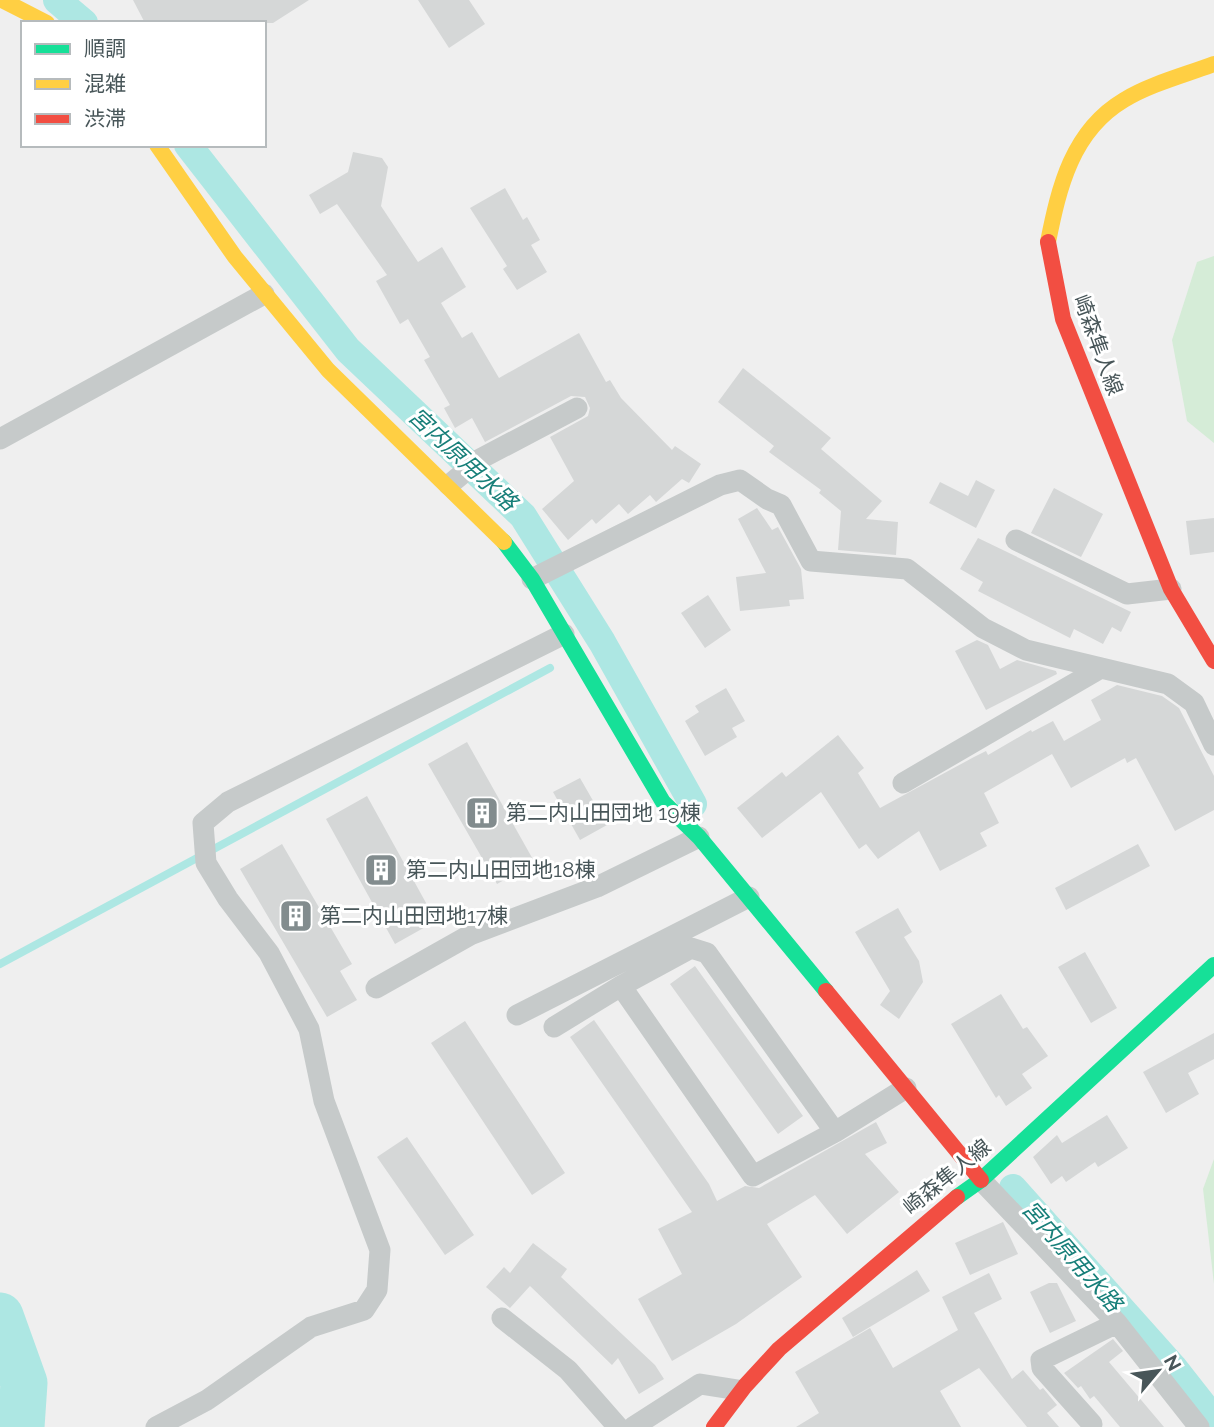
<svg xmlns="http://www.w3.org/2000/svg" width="1214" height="1427" font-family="Raleway,'Noto Sans JP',sans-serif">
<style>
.green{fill:#d5ecd7}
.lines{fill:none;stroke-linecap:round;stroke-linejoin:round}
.stream{stroke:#ade7e3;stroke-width:8}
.canal{stroke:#ade7e3;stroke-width:28}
.river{stroke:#ade7e3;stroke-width:47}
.building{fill:#d5d7d7}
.street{stroke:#c6caca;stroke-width:21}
.fast{stroke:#16e098;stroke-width:16}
.slow{stroke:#ffcf43;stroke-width:16}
.jam{stroke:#f24e42;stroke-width:16}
.labels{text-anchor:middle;stroke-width:6;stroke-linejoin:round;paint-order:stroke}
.street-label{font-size:21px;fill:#485659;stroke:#fff}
.poi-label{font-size:21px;fill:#485659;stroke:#fff;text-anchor:start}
.water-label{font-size:23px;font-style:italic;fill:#177f79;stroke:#fff}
</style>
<rect width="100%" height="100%" fill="#efefef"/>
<path class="green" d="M1214,256v187l-27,-22 -15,-81 25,-78z
M1214,1159v125l-11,-95z"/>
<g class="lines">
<path class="stream" d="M594,645l8,-3
M0,964l550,-296"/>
<path class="canal" d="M57,0l27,23
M188,145l160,205 175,166 79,126 91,162
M1013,1188l160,179 41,52"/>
<path class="river" d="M0,1316l24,67 -3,44"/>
</g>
<path class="building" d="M133,0h176l-36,23h-128z
M418,0h51l16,24 -36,24z
M353,152l29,6 6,9 -7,39 37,56 24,-15 24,40 -25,16 21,35 10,-6 27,46 80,-45 27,49 4,-2 11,18 51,52 3,-4 26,18 -12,19 -7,-4 -26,23 -6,-7 -22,19 -9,-10 -23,20 -4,-5 -24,21 -26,-31 32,-28 -24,-44 38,-21 2,-8 -5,-11 -14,-1 -86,46 -13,-24 -17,10 -11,-20 6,-3 -26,-45 6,-3 -22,-38 -8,5 -24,-43 11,-6 -50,-71 -17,10 -11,-19 39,-23z
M505,188l18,32 4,-3 13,23 -9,5 16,27 -30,18 -14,-21 4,-3 -37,-58z
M743,368l88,70 -10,11 61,52 -16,18 32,3 -2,33 -58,-5 3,-39 -22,-18 2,-3 -52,-38 5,-6 -56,-44z
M976,480l19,10 -19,38 -47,-25 11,-21 28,14z
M1054,488l49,26 -22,43 -50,-24z
M757,508l15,22 6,-3 23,42 3,30 -15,1 1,6 -50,5 -4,-34 30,-4 -28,-54z
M1214,518v34l-24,3 -4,-34z
M978,538l153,74 -10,20 -9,-5 -9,17 -29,-15 -4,9 -92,-47 5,-9 -23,-13z
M708,595l23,35 -26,18 -24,-35z
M977,640l11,5 12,24 17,-9 39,11 1,3 -71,36 -31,-59z
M1117,685l45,11 17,12 35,68v34l-39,21 -39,-73 -9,5 -2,-5 -54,30 -19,-34 -68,39 15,30 -19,10 7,13 -47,25 -21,-40 -41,28 -12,-15 -7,5 -38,-57 -59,46 -25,-30 45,-36 4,5 52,-42 26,33 -6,5 22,35 94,-51 12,-6 2,4 43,-25 1,2 21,-11 11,20 37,-21 -10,-20z
M726,688l19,33 -13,7 5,9 -32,19 -20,-35 14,-9 -4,-6z
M467,742l68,121 -38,21 -69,-120z
M580,778l27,47 -27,15 -27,-48z
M367,796l69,125 -41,23 -69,-125z
M282,844l70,120 -12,7 17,29 -30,17 -87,-148z
M1138,844l12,22 -84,44 -11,-22z
M898,908l14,24 -8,5 15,24 4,21 -24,37 -19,-14 10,-14 -35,-59z
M1085,952l32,56 -26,15 -33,-56z
M695,966l108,150 -25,18 -108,-150z
M1001,994l22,35 4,-2 21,29 -26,18 10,14 -26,18 -7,-11 -3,3 -45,-74z
M594,1020l115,164 8,17 28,-15 14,2 117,-66 11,21 -22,11 34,38 -52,42 -32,-39 -48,29 35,53 -66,47 -64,37 -34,-62 44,-25 -24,-45 34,-17 -122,-175z
M465,1021l100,152 -33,22 -101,-152z
M1214,1033v26l-26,14 11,21 -33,19 -23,-41z
M1107,1115l21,33 -30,19 -3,-5 -29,20 -4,-6 -11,8 -18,-27 24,-22 5,8z
M407,1137l67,98 -29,20 -68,-98z
M1003,1222l15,32 -48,21 -15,-32z
M533,1243l34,26 -6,8 94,88 9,14 -25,15 -21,-36 -6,7 -82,-79 -20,22 -24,-21 18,-20 6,6z
M917,1270l13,21 -77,46 -11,-19z
M989,1273l13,26 -28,14 38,66 11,-9 17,20 3,-2 14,17 -10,8 12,14h-32l-48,-59 -39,23 21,36h-165l23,-14 -24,-41 75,-44 23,40 65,-38 -16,-33z
M1049,1283h8l19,38 -26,12 -20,-41z
M1113,1339l10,12 -14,11 55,65h-44l-26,-31 -4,3 -9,-13 -3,2 -14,-15z"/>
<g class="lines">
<path class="street" d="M0,439l264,-145
M449,485l31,-26 97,-51
M1016,540l111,54 44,-5
M532,579l188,-94 20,-5 27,19 14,6 30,56 96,8 76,59 43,22 142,34 26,19 20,42
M903,783l198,-115
M376,988l94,-53 127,-48 102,-50
M517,1015l232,-118
M554,1027l67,-41
M835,1132l-128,-179 -16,-5 -70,38 132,190 82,-44 71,-44
M981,1180l136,143 82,104
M502,1318l66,52 50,57
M1092,1424l-50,-56 -1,-8 76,-37
M156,1427l51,-27 104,-73 53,-17 13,-20 3,-40 -56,-149 -15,-72 -40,-76 -41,-54 -22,-36 -3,-40 25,-21 336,-168
M633,1427l67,-43 38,6"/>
<path class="fast" d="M504,542l28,37 131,223 36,35 127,154
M957,1197l24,-17 233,-215"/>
<path class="slow" d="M2,0l45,23
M157,145l78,112 93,113 176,172
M1048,242c11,-55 24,-111 76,-142 26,-16 61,-25 90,-36"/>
<path class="jam" d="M1048,242l15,77 108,270 43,72
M826,991l155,189
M714,1427l31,-41 34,-37 178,-152"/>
</g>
<defs>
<symbol id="building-square" viewBox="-11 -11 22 22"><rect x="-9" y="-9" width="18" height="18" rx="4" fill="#828c8e" stroke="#fff"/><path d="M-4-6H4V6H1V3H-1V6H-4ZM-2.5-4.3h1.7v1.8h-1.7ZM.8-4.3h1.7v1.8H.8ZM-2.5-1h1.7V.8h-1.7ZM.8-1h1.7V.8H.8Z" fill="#fff"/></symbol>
</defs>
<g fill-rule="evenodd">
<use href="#building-square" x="463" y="794" width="38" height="38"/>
<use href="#building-square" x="362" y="851" width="38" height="38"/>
<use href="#building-square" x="277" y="897" width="38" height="38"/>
</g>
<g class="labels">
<g class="street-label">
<text transform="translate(1098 345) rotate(70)" y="7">崎森隼人線</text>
<text transform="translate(947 1177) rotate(-39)" y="7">崎森隼人線</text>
</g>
<g class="poi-label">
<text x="506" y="820">第二内山田団地 19棟</text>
<text x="406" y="877">第二内山田団地18棟</text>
<text x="320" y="923">第二内山田団地17棟</text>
</g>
<g class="water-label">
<text transform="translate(463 459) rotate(43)" y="8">宮内原用水路</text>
<text transform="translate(1072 1256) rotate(49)" y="8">宮内原用水路</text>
</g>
</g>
<rect x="21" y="21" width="245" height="126" fill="#ffffff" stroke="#b6bbbd" stroke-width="2"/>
<rect x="35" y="44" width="35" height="10" fill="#16e098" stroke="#b6bbbd" stroke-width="2"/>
<text x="84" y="56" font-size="21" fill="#485659">順調</text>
<rect x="35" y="79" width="35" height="10" fill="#ffcf43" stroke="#b6bbbd" stroke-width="2"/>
<text x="84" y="91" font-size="21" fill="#485659">混雑</text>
<rect x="35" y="114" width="35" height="10" fill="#f24e42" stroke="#b6bbbd" stroke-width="2"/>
<text x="84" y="126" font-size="21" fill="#485659">渋滞</text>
<g transform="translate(1158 1371) rotate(61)" stroke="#ffffff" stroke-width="5" paint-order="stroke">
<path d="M0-5L12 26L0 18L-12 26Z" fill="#485659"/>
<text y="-10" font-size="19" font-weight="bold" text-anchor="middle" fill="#485659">N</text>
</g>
</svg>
